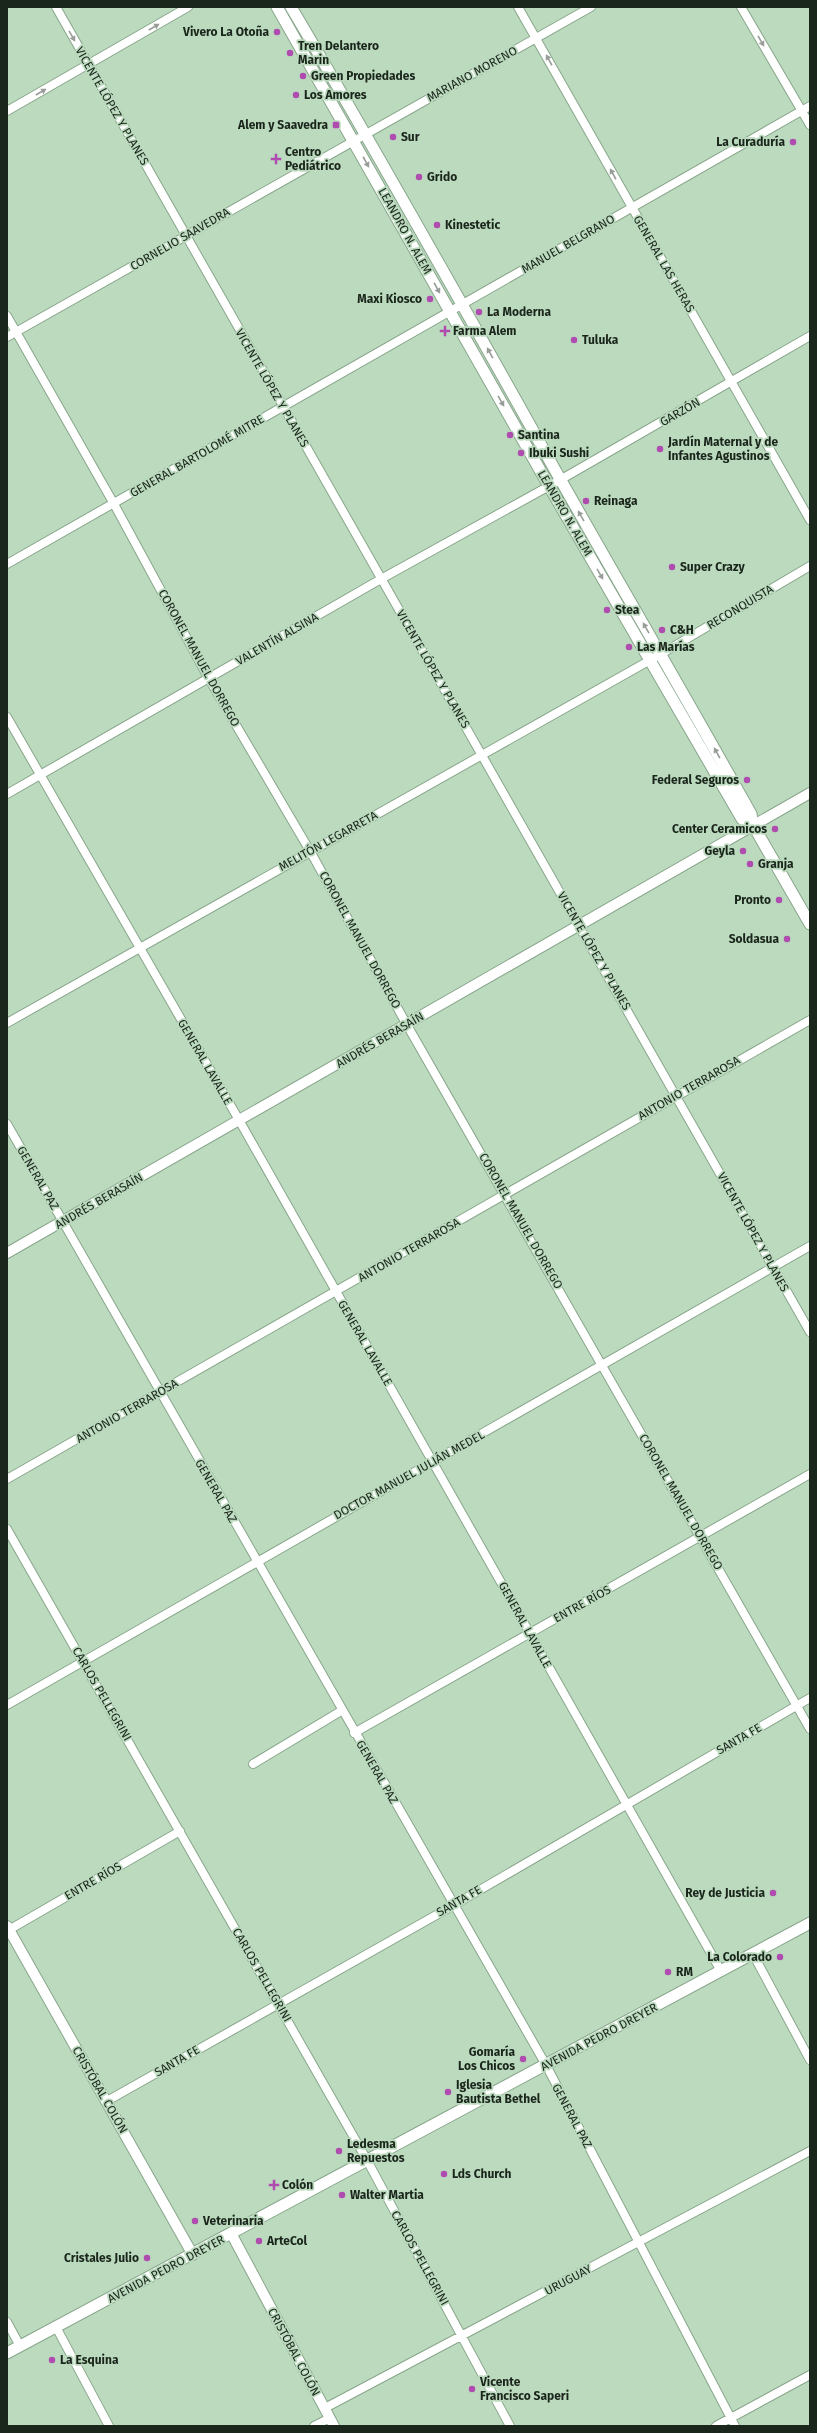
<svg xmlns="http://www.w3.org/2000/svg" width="817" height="2433" font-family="'Fira Sans',sans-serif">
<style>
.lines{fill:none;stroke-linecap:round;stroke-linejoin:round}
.minor-casing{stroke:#88a68b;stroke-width:10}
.tertiary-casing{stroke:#88a68b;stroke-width:12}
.secondary-casing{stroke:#88a68b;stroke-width:13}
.minor{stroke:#fff;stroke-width:8}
.tertiary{stroke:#fff;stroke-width:10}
.secondary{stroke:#fff;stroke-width:11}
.oneway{fill:#989d98}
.poi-dot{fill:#b04bb0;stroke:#bbdabe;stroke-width:1.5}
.labels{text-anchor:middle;stroke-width:3.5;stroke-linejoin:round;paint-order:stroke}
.poi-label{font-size:12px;font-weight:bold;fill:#1a251b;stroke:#bbdabe;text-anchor:start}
.street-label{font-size:12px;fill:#1a251b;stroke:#bbdabe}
</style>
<rect width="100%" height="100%" fill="#bbdabe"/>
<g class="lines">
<defs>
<path id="minor" d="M56,7l754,1325
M518,7l292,513
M741,7l69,118
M7,111l181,-104
M7,316l107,188 95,175 101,172 97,174 403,704
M7,337l584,-330
M7,564l803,-458
M7,717l232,403 482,851
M7,794l374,-215 179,-99 250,-144
M7,1023l654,-369 149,-88
M7,1124l539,941 189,361
M7,1479l803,-459
M7,1529l361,633 142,264
M7,1705l803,-459
M354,1733l456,-259
M253,1764l88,-53
M7,1931l173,-100
M753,1954l57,106
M107,2101l347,-196 356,-207
M7,2322l13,24
M56,2327l53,99
M325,2408l485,-257
M314,2426l16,-8
M716,2426l94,-51"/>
<path id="tertiary" d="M7,1253l803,-460
M7,1926l186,329
M232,2235l102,191"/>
<path id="secondary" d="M277,7l272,479 193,333 11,6
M291,7c92,155 180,313 268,470 64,113 129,224 192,337l2,11 57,99
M7,2353l803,-430"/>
</defs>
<use href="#minor" class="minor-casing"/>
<use href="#tertiary" class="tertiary-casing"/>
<use href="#secondary" class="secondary-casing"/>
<use href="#minor" class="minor"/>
<use href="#tertiary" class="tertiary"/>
<use href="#secondary" class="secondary"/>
</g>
<defs><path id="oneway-solid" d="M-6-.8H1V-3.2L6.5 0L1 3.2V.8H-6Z"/></defs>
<g class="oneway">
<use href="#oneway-solid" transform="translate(154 27) rotate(-30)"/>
<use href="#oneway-solid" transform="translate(72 36) rotate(60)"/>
<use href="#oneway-solid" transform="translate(761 41) rotate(60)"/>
<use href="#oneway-solid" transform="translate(549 60) rotate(-119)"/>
<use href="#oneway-solid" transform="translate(41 92) rotate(-30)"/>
<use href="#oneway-solid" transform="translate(366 162) rotate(61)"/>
<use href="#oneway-solid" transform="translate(613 174) rotate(-119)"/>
<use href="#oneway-solid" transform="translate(437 288) rotate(61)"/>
<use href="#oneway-solid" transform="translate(490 353) rotate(-119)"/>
<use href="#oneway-solid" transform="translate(501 401) rotate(60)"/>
<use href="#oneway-solid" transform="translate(581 516) rotate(-120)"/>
<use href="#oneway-solid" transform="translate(600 574) rotate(60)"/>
<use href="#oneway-solid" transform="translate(646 628) rotate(-120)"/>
<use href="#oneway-solid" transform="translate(717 753) rotate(-119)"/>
</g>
<g class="poi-dot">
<circle cx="277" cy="32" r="4"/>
<circle cx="290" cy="53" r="4"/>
<circle cx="303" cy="76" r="4"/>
<circle cx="296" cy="95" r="4"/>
<rect x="332" y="121" width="8" height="8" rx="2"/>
<circle cx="393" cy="137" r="4"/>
<circle cx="793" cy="142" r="4"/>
<path d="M274 153h4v4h4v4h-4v4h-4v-4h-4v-4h4z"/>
<circle cx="419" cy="177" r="4"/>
<circle cx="437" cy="225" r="4"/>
<circle cx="430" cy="299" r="4"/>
<circle cx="479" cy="312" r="4"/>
<path d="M443 325h4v4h4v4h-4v4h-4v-4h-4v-4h4z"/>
<circle cx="574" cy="340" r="4"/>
<circle cx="510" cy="435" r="4"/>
<circle cx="660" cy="449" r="4"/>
<circle cx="521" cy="453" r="4"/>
<circle cx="586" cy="501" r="4"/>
<circle cx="672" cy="567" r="4"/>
<circle cx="607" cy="610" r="4"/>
<circle cx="662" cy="630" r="4"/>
<circle cx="629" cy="647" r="4"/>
<circle cx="747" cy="780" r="4"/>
<circle cx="775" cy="829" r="4"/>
<circle cx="743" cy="851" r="4"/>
<circle cx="750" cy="864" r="4"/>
<circle cx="779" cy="900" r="4"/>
<circle cx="787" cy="939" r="4"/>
<circle cx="773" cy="1893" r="4"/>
<circle cx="780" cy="1957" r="4"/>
<circle cx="668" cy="1972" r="4"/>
<circle cx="523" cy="2059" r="4"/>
<circle cx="448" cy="2092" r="4"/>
<circle cx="339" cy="2151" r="4"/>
<circle cx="444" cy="2174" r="4"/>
<path d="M272 2179h4v4h4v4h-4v4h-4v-4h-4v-4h4z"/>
<circle cx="342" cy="2195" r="4"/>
<circle cx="195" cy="2221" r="4"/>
<circle cx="259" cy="2241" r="4"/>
<circle cx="147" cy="2258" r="4"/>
<circle cx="52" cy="2360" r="4"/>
<circle cx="472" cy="2389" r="4"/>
</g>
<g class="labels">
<g class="poi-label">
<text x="269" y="36" text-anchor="end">Vivero La Otoña</text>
<text x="298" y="50">Tren Delantero<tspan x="298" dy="14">Marin</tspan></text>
<text x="311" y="80">Green Propiedades</text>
<text x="304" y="99">Los Amores</text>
<text x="328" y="129" text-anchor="end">Alem y Saavedra</text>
<text x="401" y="141">Sur</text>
<text x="785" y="146" text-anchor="end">La Curaduría</text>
<text x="285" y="156">Centro<tspan x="285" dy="14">Pediátrico</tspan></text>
<text x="427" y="181">Grido</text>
<text x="445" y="229">Kinestetic</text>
<text x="422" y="303" text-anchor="end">Maxi Kiosco</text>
<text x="487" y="316">La Moderna</text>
<text x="453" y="335">Farma Alem</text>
<text x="582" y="344">Tuluka</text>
<text x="518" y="439">Santina</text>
<text x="668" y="446">Jardín Maternal y de<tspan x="668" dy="14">Infantes Agustinos</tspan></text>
<text x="529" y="457">Ibuki Sushi</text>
<text x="594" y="505">Reinaga</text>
<text x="680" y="571">Super Crazy</text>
<text x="615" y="614">Stea</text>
<text x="670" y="634">C&amp;H</text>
<text x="637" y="651">Las Marías</text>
<text x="739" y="784" text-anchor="end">Federal Seguros</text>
<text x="767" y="833" text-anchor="end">Center Ceramicos</text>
<text x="735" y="855" text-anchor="end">Geyla</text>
<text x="758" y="868">Granja</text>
<text x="771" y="904" text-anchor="end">Pronto</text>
<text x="779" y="943" text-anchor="end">Soldasua</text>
<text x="765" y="1897" text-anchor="end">Rey de Justicia</text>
<text x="772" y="1961" text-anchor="end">La Colorado</text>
<text x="676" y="1976">RM</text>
<text x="515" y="2056" text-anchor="end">Gomaría<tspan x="515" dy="14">Los Chicos</tspan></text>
<text x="456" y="2089">Iglesia<tspan x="456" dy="14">Bautista Bethel</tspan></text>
<text x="347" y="2148">Ledesma<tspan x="347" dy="14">Repuestos</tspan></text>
<text x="452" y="2178">Lds Church</text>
<text x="282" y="2189">Colón</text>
<text x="350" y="2199">Walter Martia</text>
<text x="203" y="2225">Veterinaria</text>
<text x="267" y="2245">ArteCol</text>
<text x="139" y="2262" text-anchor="end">Cristales Julio</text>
<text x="60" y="2364">La Esquina</text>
<text x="480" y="2386">Vicente<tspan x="480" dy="14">Francisco Saperi</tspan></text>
</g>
<g class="street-label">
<text transform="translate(472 74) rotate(-29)" y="4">MARIANO MORENO</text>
<text transform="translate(112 106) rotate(60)" y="4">VICENTE LÓPEZ Y PLANES</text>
<text transform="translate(405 231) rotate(61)" y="4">LEANDRO N. ALEM</text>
<text transform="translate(180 239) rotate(-30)" y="4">CORNELIO SAAVEDRA</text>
<text transform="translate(568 244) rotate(-30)" y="4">MANUEL BELGRANO</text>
<text transform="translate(664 264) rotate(60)" y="4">GENERAL LAS HERAS</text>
<text transform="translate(272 388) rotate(60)" y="4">VICENTE LÓPEZ Y PLANES</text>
<text transform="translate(680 412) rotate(-30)" y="4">GARZÓN</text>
<text transform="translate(197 456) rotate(-30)" y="4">GENERAL BARTOLOMÉ MITRE</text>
<text transform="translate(565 513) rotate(60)" y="4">LEANDRO N. ALEM</text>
<text transform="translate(740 607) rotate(-31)" y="4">RECONQUISTA</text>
<text transform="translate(277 639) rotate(-30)" y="4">VALENTÍN ALSINA</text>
<text transform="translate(199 658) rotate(61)" y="4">CORONEL MANUEL DORREGO</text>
<text transform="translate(433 669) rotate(60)" y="4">VICENTE LÓPEZ Y PLANES</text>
<text transform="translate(328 841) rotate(-29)" y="4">MELITÓN LEGARRETA</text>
<text transform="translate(360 940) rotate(61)" y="4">CORONEL MANUEL DORREGO</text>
<text transform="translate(594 951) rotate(60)" y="4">VICENTE LÓPEZ Y PLANES</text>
<text transform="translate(380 1040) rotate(-30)" y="4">ANDRÉS BERASAÍN</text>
<text transform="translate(205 1062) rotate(60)" y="4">GENERAL LAVALLE</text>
<text transform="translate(689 1088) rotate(-30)" y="4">ANTONIO TERRAROSA</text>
<text transform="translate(38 1178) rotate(60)" y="4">GENERAL PAZ</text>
<text transform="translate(99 1201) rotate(-30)" y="4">ANDRÉS BERASAÍN</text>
<text transform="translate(521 1221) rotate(60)" y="4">CORONEL MANUEL DORREGO</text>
<text transform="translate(753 1232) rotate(61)" y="4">VICENTE LÓPEZ Y PLANES</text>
<text transform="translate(409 1250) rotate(-30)" y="4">ANTONIO TERRAROSA</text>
<text transform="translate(365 1343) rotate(60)" y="4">GENERAL LAVALLE</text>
<text transform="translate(127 1411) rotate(-30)" y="4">ANTONIO TERRAROSA</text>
<text transform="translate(409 1475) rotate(-29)" y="4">DOCTOR MANUEL JULIÁN MEDEL</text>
<text transform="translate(216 1491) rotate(60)" y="4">GENERAL PAZ</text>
<text transform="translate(681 1502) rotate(60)" y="4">CORONEL MANUEL DORREGO</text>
<text transform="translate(582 1604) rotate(-29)" y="4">ENTRE RÍOS</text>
<text transform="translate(525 1625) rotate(61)" y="4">GENERAL LAVALLE</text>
<text transform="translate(102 1694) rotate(60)" y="4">CARLOS PELLEGRINI</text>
<text transform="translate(739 1739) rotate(-30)" y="4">SANTA FE</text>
<text transform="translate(377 1772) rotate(60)" y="4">GENERAL PAZ</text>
<text transform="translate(93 1881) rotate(-30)" y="4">ENTRE RÍOS</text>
<text transform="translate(459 1901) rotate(-30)" y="4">SANTA FE</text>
<text transform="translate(262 1975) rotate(60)" y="4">CARLOS PELLEGRINI</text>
<text transform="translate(599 2037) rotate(-28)" y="4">AVENIDA PEDRO DREYER</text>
<text transform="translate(177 2061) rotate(-30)" y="4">SANTA FE</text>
<text transform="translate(100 2090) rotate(60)" y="4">CRISTÓBAL COLÓN</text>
<text transform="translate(572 2116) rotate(62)" y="4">GENERAL PAZ</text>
<text transform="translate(420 2258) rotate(61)" y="4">CARLOS PELLEGRINI</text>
<text transform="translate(166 2269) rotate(-28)" y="4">AVENIDA PEDRO DREYER</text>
<text transform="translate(568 2280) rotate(-28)" y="4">URUGUAY</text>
<text transform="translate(294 2352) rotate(62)" y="4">CRISTÓBAL COLÓN</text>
</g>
</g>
<rect width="817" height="2433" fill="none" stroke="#1a251b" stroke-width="16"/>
</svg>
